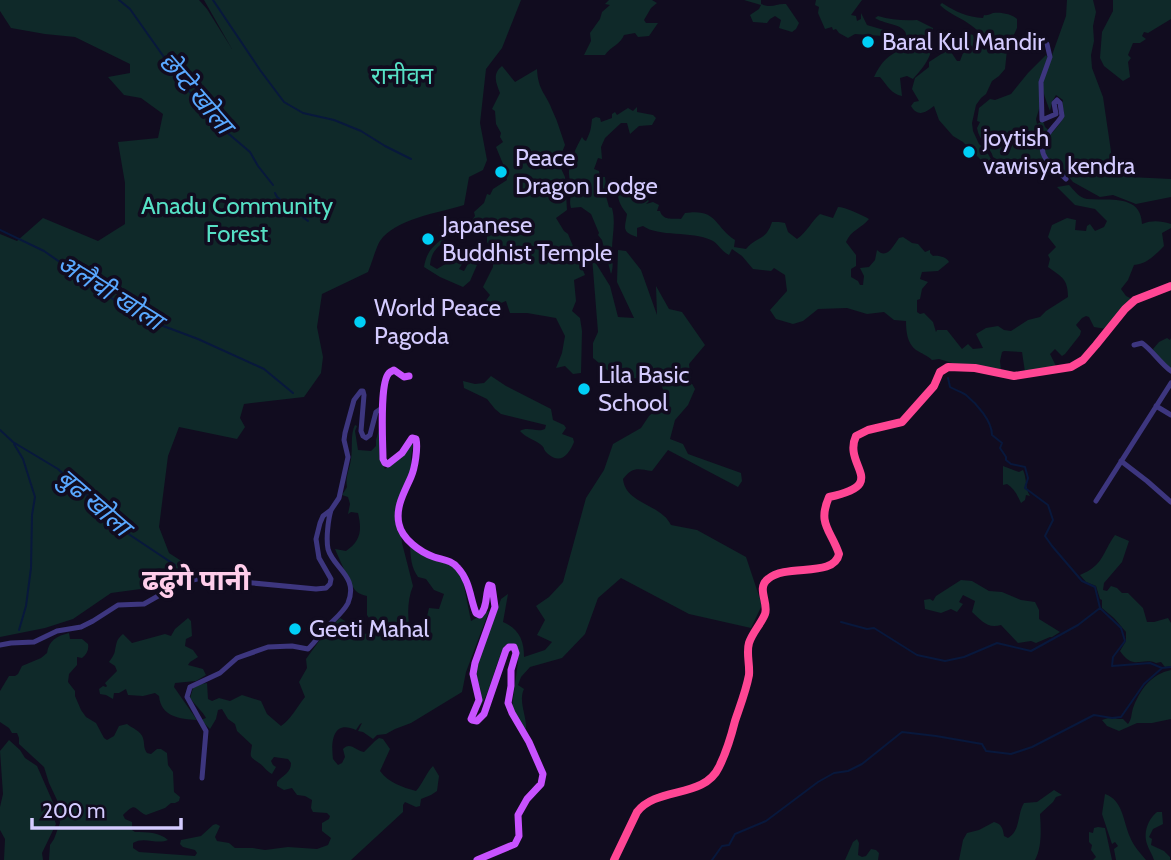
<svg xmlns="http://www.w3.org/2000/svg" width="1171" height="860" font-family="Cabin,'Noto Sans Devanagari',sans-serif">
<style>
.green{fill:#0f2929}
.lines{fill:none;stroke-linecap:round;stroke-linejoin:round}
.stream{stroke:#08183c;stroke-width:2}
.minor{stroke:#3d367f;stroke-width:5}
.major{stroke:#c852ff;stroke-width:7}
.highway{stroke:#ff4694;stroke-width:8}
.poi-dot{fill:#00cff6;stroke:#110c1f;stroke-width:2.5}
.labels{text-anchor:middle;stroke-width:7;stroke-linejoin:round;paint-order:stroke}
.poi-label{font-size:24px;fill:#d4cbff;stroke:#110c1f;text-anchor:start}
.park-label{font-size:24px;fill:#56e0c5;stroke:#110c1f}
.water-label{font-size:26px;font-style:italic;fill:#59a8ff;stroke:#110c1f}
.quarter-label{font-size:28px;font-weight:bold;fill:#ffcdea;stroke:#110c1f}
</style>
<rect width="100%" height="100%" fill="#110c1f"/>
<path class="green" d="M0,0h199l8,9 25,40 -28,-49h317l-19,48 -16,21 -6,54 7,37 -4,10 -14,7 -5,28c-26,8 -69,14 -84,36 -3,4 -9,24 -12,31l-46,22 -5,33 6,30 -2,16 -17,24 -60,7 -4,14 5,9 -8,12 -58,-12 -11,29 -9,71 10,26 17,11 -38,24 -37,5 -38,26 -28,9 -45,9v-403l17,7 26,-23 55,23 27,-17v-41l-7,-41 40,-4 5,-24 -22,-16 -17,-3 -16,-18 22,-4v-9l-55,-27 -30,-3 -34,-6 -11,-17z
M609,0h43l5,3 -6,5 -7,12 2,3h12l-9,13 -11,1 -3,-4 -11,2c-3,9 -14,12 -19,20h-21l7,-14 -1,-8 10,-14 2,-7 8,-7 -5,-1z
M744,0h17v4c12,5 15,-1 25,0l13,19 -3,6 -4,3 -13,-4 2,-8 -6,-4 -5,3 -3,4 -14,-1 -3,-7 9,-6 2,-4z
M816,0h46l-11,15 5,1 1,5 4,-2v-6l6,12 27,8 -11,3 -28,-2 -7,4 -9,-5 -3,-4 -3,1 -1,-3 -7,2 -7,-16 1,-6 -4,-2z
M1067,0h26l3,12 -3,14 1,15 -3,14 1,13 11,29 10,68 16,12 42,2v18l-35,7 -23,-9 -13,2 -27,-15 -4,-5 -25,-12 -7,5 -20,3 -24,-16c-2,-10 -14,-15 -16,-29l3,-6 -3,-1 2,-13 11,-9 5,1 16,-6 17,-21 18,-18 3,4 -10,22 1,25 -4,13 1,5 6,-3 2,6 7,6c4,-5 11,-12 12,-18 0,-6 -3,-9 -1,-15l-7,-5 -4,7 -2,9c-4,-10 -7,-18 -8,-28l24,-67z
M1113,0h58v19l-23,14 -4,-1 -2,4 4,3 -6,4h-7l-5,12 3,3 -3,4 2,15 -7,4 -19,-15 -4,-8 2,-26 11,-21z
M942,3c14,9 25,14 41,15l1,-3c3,1 6,-1 9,-2 8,-1 19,1 24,6v9l-10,22 -2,19 -6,7 -7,5 -6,13 -5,4 -5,7 -4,18 1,8 6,13 6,5 6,10 8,5 8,7 -25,-10 -19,-19 -10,-6 -14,-16 -5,-14c-8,6 -16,12 -23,0l3,-4 5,-1 -7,-12 3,-11 14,-11v-5l20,-13 8,12h3l3,-8 -5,-10 12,-9 3,1 3,9 8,-2 -2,-9c-3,-1 -6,-4 -10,-7 -10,-8 -23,-12 -32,-21z
M878,16c13,4 27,5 39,4l16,8c0,26 -3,32 -20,51l-6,-3 -7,2 2,18c-11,-2 -15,-11 -22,-19h-6c7,-15 14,-22 30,-29 11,-26 -15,-21 -29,-30z
M502,66l13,16 22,-13c1,22 9,24 16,43 5,10 8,22 12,33l-7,17 7,15 2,33 -11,8 8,13 4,3 17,41 -11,5 2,21 -4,10 8,7 2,13 -1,42 -8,1 -8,-8 -9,2 6,-15 3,-17 -9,-18 -29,-5h-17l-4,-12 -10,4 -1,2 -9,2 -4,-3 8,-11 -7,-8 10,-20v-15l-6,-10v-21l-2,14 -10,-8 -3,-7 3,-4 -1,-4 10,-9 3,-9 3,1 3,-6 14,-9 -4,-16 -7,-17 7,-5 -3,-5 1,-4 -5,-9 -1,-13 -3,-2 8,-16c-4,-10 -8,-19 2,-27z
M637,107v5l16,3 3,3 -4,7 -13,1 -9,8 -3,-11h-6l-16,15 -4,9 1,12 -4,-1 -4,11 5,2 1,6h5l1,8 5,3 -5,8 3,11 3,1c4,15 0,28 0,42 0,9 2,16 -1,24l-9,-34 -4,-5 1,-2 -8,-19 -10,-7 -10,1c-2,-7 0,-10 0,-17 1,-6 -2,-11 -2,-17 -1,-11 8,-28 13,-37l2,3 2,1c5,-10 5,-13 6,-22l4,-2 4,1 1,4 11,-4v-4l3,-2 2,3 11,-7 5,3z
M642,182l4,5 -3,8 6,6 -3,3 7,-2 6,3 -2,6h3c3,10 12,7 21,8l4,-6c32,-5 29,13 50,27l-1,7 12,2c11,-13 20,-8 26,-27h7l6,1 3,9 9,7c10,-7 14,-17 23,-25l13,4 5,-11c7,0 24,8 31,12 -7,9 -18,11 -23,23l10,13v11l-5,3v8l7,4 2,4h3l1,-9 -4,-8 9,-1 6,-7 2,-10c10,10 16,-4 22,-12l4,-1 9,6 6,1 7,8 5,-2v3l3,3c5,-1 14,1 16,6l-11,9 -16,1 -2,7 8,3 -6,7 -2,10 -3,1v12l3,2 4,-1 9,9 3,10 1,-2h10l15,19 6,-5 5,5 10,-1 -7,-14 10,-6 12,-2 6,4 7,1 17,-11 12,-3 6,-6 22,-14c0,-18 -6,-20 -20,-30l2,-8 -2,-4 8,-8 -8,-10 4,-12 15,-7 9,2 -1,10 11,1 1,-5 3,-2 5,7 9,-4 3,-6 -12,-12 -20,-4 -18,-18 12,-2c5,5 10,13 18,14 20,2 54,-6 55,25 11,-4 18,-3 29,0v4l-9,5 2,13c-9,9 -17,18 -30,19l-6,15 -7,9 5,7 6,3 -6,4 -20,26 -12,-2 -5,-10 -3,-1 -4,2 -6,7 5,6 -1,4 -15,19 -3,2 -7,-7 -5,5 6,12 -31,6 -3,-20 -18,-1 -2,1 -2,9 1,9 -39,-4 -23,-7 -7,1c-5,-5 -10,-6 -16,-10 -9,-7 -10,-19 -10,-29l-12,-1 -10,-8 -17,2 -20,-6 -29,1 -15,12 -10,3 -17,-5 -6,-9 17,-19 -2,-16 -11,-7 -3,3 -18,-2 -11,-13 -10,-7 -3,6c-8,-4 -11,-12 -18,-15 -19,-9 -53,-3 -68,-14l-6,2v9c-16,-5 -12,-9 -10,-23 -5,-6 -10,-14 -9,-22l11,-9z
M438,224l9,5c0,19 -15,14 -17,36l7,4 20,-12 9,1 -7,11 5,2 5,-9 8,3 -7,16 -7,6 -23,-10 -16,-10c3,-17 9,-20 21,-31l1,-6z
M618,250l8,1 15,19 16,45 -1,-29 13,23 13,3 23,33 -16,19 2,18 4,7 -7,16 -13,15 -5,19 13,5 5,10 53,19 1,8 -4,6 -70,-37 -16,21c-14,-2 -19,-5 -29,8 2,21 27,24 41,37 3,2 5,6 7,9l26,5 49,27 16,48 -11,23 -62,-14 -68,-36 -23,20 -13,36 -23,24 -32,9 -9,10 -3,8 6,4c-6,12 3,27 2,40l-3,-2 -11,-21 6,-44v-14l-11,-4 -3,3c-11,22 -13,47 -28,66l4,-9 1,-10 -1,-7 -4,-7 -1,-8 3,-12 9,-21 14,-40 7,-5 -5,28c16,7 21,18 21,35l21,-7 7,-8 -15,-7 8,-15 -9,-14 13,-9 14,-15 23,-84 18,-28 9,-26 28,-16 8,-12 15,-13c1,-36 -19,-21 -43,-26 -11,-2 -20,-13 -28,-19v-15l5,-11 -6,-75 18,29 8,31 16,1 -17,-36z
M1167,338l3,2 1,-2v31l-15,-12 -3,-8 6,-7z
M491,376l15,10 45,23 2,11 11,5 2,3 -4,6 11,4 1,4c-5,12 -13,23 -26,12 -7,-7 -1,-4 -8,-10 -7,-5 -14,-6 -20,-13 8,-5 17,2 25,-2l1,-4 -45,-11 -6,-5 -8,-10 -23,-11 -1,-7 12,3 9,-1z
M355,425l2,1 -2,5 3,19 13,1 5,-5v-6l4,-14 3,39 2,4 27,-26 1,3 -2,10 1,14 -10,21 -1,41 1,11 11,43c-6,14 -6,33 -2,47l12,1 6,-26 10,1 5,-15 -10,-4 -8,-11 -8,-2c-7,-10 -7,-18 -8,-30l31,15 14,4 8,15 8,40 18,-10 -23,61 -4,20 -51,31 -16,6 -9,5 -9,1 -4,4 -10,-7 -5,-1 4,-8 -2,1 -4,6c-24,-11 -25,13 -23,29l5,6 4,-2 3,-6 -2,-8c7,-8 13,2 21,3l11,-11 4,-3 4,1 7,10 -10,22c9,12 22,16 36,20 7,-8 10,-18 17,-25l6,10 -2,15 -6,4 -10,4 -1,7 -4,1 -11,-5 -2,3v7l-52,48h-302l1,-15 4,-6 6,-16 -3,-23 -8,-17 -5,-16 -25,-23v-6l-2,-5h-5l-3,-5 -9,-6v-31l9,-15h6l3,-2 4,-8 19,-8 6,-5c2,-13 10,-17 22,-20l1,6h12l6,5c1,6 -1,10 -6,14l-5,-1v8l-8,9 -1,8 7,9v5l6,14 5,7 10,6 8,15 3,2 7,-4 5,-10 8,-2c5,4 14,7 16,14 2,7 0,9 4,15l4,1 6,-5h4l6,4 1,12 5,7 1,20 6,5 -1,4 -4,2h-4l-6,5 -19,7c-13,-6 -9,-14 -23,0l2,4 7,3v8l3,2c12,0 24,0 33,8 -11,5 -24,-4 -35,3v5l6,4 56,4 2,-3 -2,-3 -12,-3 -3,-3 1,-4 20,-4 12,-11 3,-1 4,2 -5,11 2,4 12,2 6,5h18l12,2 23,-3 29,2 11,-4 3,-7 -9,-7v-8l7,-4 1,-3 -3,-3 -14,-1 -2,-4 1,-8 -7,-4 -8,-1 -5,-7 -8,2 -7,-4v-4c6,-7 14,-9 14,-19l-3,-4 -14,-2 -3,4 2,4 3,2 -4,7c-6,-3 -7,-7 -13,-11 -10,-7 -9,-5 -7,-18l-15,-14 -2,-7 -7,-5 -6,-10 -4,1 -2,9 -6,10 -9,-9 5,-2c-3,-6 -11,-13 -16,-20l4,-13 13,-2 1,16 4,2 7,-3 11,3 12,-6 19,6 6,13 14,12c10,-7 16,-19 24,-29l-6,-15 8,-14 -1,-9 21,-29 13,-12 5,3 4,12 24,1 11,-4 -5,-5 -6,-1 -6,-9v-19c-4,-1 -8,-2 -11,-5 -4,-3 -18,-35 -21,-42l11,2c15,-10 16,-21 12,-38l-7,-1 -3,2 2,-10 -2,-7 -6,-2 5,-8c-2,-10 3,-19 4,-28 2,-12 -1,-24 4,-34z
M1003,466l16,6 4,-2c4,8 2,18 7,26l-4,-1 -1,5 -4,3c-3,-7 -7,-15 -14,-19l-4,1z
M1115,535l14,6 -7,21 -18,21 -1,7 4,1 4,-5 6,2 5,5h6l15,15 4,14h7l14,-4 3,5v43l-6,1 -4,-5 -5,1c-15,-6 -22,8 -36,-12l6,-10v-9l-12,-14 -12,-10v-8l-2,-1 -4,-13 -10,-4 -6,-7c24,-10 22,-22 35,-40z
M961,580l11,1 17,10 13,1 19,8 14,2 4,8v9l21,13 -8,5h-2l-14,6 -5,-2 -13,2 -17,-18c-14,4 -20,-5 -29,-13l3,-11 -12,-6 -4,7 4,2 -6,8 -6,-3 -10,4 -16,-4 -1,-9 6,-1 3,2 3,-5z
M188,618l3,3 1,15 -6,3 -1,7 8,4 5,7 -8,5 -2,3 15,4 3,6 -10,6 -21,2 -1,4 23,33c-17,-1 -36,-3 -38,-24l-4,-3 -12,3 -15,-1 -2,-6 -7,4h-5l-1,6 -7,-4 -6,-1 -1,-5 4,-3 3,1 1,-1 -2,-3 12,-12 -2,-5 -6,-4c2,-3 6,-8 6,-12 2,-8 1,-10 8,-16l9,9 33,-9 6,2 4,-7z
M1171,670v49l-19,4h-15l-18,8 -12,-5 -5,-6 9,-3 7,2h5l5,5c4,-6 3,-9 5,-16 7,-18 18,-34 38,-38z
M9,740l11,10 5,8 12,8 18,41 -1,12 2,5 -14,29 1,7h-39l1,-21 -5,-9v-23l3,-13 -3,-43z
M1054,790l8,5 -6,2 -3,5 -13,12c1,15 2,33 -5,46h-76l4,-20 4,-7 12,-3 15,-8c8,2 9,7 10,14l4,2c13,-8 9,-24 16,-35l13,-1z
M1105,794c18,6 18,27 25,43 3,8 10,16 16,23h-30l-2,-11 4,-3 -3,-4 -3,2 -10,-30z
M1157,812h5l1,12 -10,5 -4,8 3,2 -1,6 13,6 6,6v3h-16c-2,-6 -5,-10 -7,-16 -4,-11 1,-25 10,-32z
M1098,827l7,1 7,32h-19l3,-3 -5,-7 1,-5 -3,-3v-10l4,1 1,-5z
M857,839l2,4 -1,12 4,2 4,-1 5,-7 5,1 3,3 -1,7h-33l8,-18z"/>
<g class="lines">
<path class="stream" d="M119,0l11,9 48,68 32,41 40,34 8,14 15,19
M213,0l47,70 24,32 19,11 31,7 27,11 24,15 26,13
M275,193l2,4 31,24
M0,230l44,21 76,53 30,17 48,18 66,30 29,24
M948,378l2,9c5,3 12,5 16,8 11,9 26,26 26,40l10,8 -2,5 6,9v3l5,4 14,3 3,11 -3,10 23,17 5,15 -8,16 7,10 30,35 13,6 5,21 21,20 4,13 -12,16 -1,9 38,-3 12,5 9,-1
M0,430l13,12 45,27 72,66 45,30
M14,444l9,15 12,38 -3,18 -1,53 -5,38 -7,24
M841,622l26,7 7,-1 43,27 28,6 19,-4 33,-14 34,8 47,-26 22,-17
M712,860l10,-14 7,-1 6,-11 31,-13 52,-39 16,-9 14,-2 14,-7 40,-32 34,4 46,8 4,7 25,3 21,-7 62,-32 18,3 9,-1 23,-33 18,-16"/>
<path class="minor" d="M1047,44l3,13 -9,25 1,38 14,-6 -2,-11 3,-3 3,3 2,13c-8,13 -28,26 -16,43 2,2 7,5 9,7 4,5 6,9 11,13
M1134,345l8,-2c11,8 18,20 29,28
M1156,406l15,9
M1121,461l26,20 24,21
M1096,501l75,-118
M0,645l11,-2 23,-1 23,-11 24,-4 12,-6 25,-16 26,-1 37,-21 16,-4 18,-2 27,5 74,7 10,-1 4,-4 1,-5 -12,-21 -3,-19 4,-16 3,-7 8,-6 8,-12 9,-41 -4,-17 1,-7 9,-33 7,-9h2l1,4 -3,36 2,5 3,2 4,-3 6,-23 6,-4
M202,778l4,-47 -19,-34 3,-10 30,-14 17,-15 31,-11 24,-1 16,3c7,-7 12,-14 18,-21 7,-8 17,-15 22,-25 11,-27 -15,-35 -20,-54 -2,-10 0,-29 3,-39"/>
<path class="major" d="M409,376l-5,1 -10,-7c-2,1 -4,2 -5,3 -10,10 -6,71 -6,86l2,4 3,1 14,-11 10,-15 4,1c2,9 -1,29 -5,38 -6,14 -16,30 -12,47 3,15 21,28 35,33 9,3 18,3 24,11 12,13 12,30 18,45l4,2c8,-8 5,-20 9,-30l3,1 3,21 -20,56 -2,11 6,26 -8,19 1,1 5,1 7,-7 22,-64 3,-3h5l2,6 -5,17v16l-3,17 4,10 17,29 14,32 -2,10 -14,15 -9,16 1,21 -4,8 -38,16"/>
<path class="highway" d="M614,860l23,-48c20,-26 67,-13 82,-45 7,-14 12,-30 16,-46 5,-15 11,-30 14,-46 1,-11 -3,-22 0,-32 3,-10 12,-19 16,-29 4,-11 -9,-26 3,-35 19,-16 66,-1 71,-25 -8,-24 -22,-30 -10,-57 62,-13 13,-31 27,-61l12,-6 34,-8 32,-36 6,-14 8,-5 27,1 39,8 57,-9 12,-7 13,-15 29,-36 10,-9 36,-14"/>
</g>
<g class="poi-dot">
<circle cx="868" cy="42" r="7"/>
<circle cx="969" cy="152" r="7"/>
<circle cx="501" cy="172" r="7"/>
<circle cx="428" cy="239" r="7"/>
<circle cx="360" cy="322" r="7"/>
<circle cx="584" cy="389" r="7"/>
<circle cx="295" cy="629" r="7"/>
</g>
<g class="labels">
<g class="poi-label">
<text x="882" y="50">Baral Kul Mandir</text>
<text x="983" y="146">joytish<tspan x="983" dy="28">vawisya kendra</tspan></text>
<text x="515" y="166">Peace<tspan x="515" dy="28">Dragon Lodge</tspan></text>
<text x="442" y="233">Japanese<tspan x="442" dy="28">Buddhist Temple</tspan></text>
<text x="374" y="316">World Peace<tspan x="374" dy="28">Pagoda</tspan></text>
<text x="598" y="383">Lila Basic<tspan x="598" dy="28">School</tspan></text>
<text x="309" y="637">Geeti Mahal</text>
</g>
<g class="park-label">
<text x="402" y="84">रानीवन</text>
<text x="237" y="214">Anadu Community<tspan x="237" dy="28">Forest</tspan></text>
</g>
<g class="water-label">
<text transform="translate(196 93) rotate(49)" y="9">छेप्टे खोला</text>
<text transform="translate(110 292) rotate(32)" y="9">अलैची खोला</text>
<text transform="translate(94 502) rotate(41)" y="9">बुढ खोला</text>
</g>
<g class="quarter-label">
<text x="196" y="590">ढढुंगे पानी</text>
</g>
</g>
<path d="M32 818v10h149v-10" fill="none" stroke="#d4cbff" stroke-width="3.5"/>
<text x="42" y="818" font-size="21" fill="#d4cbff" stroke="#110c1f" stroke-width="5" paint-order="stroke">200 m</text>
</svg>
